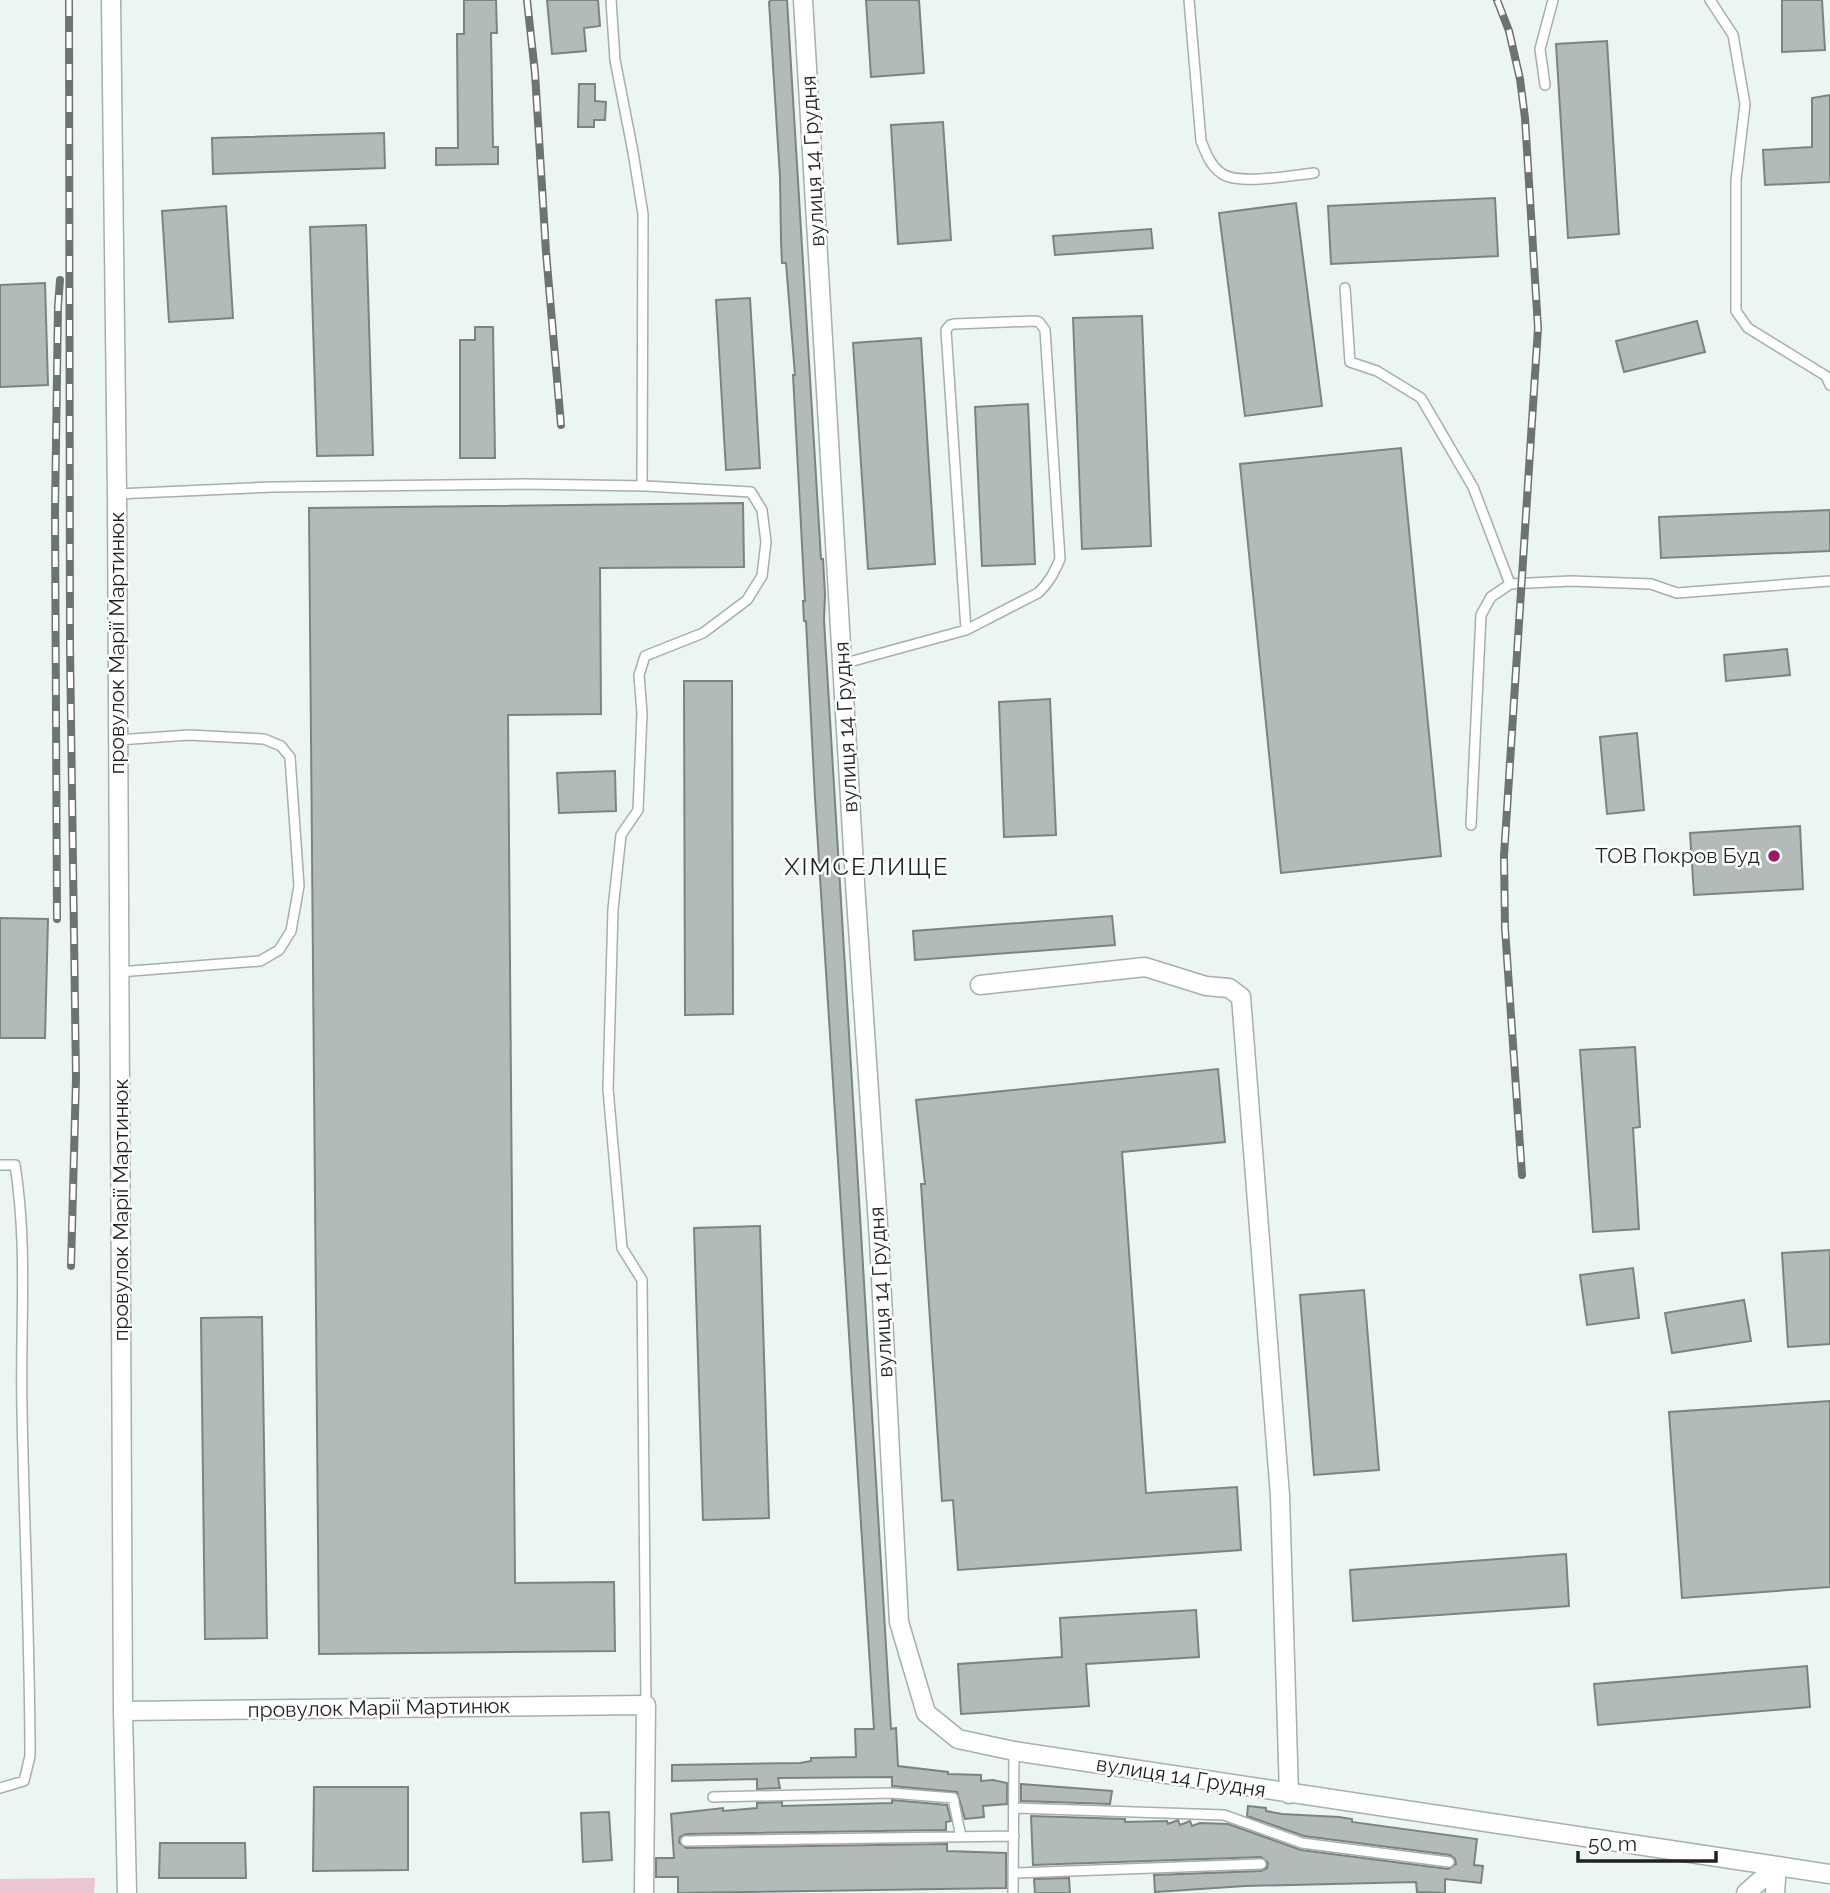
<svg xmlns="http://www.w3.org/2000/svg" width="1830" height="1893" font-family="Raleway,sans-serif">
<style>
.green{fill:#ecc5d4}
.building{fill:#b2bbba;stroke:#7b8483;stroke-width:2}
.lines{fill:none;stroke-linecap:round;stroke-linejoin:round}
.service-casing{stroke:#a5afae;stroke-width:12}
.minor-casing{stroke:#a5afae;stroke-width:21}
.service{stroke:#fff;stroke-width:9}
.minor{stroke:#fff;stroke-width:18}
.rail-casing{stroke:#6c7372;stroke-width:8}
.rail{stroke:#fff;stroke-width:5;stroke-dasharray:16;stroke-linecap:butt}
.poi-dot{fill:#9f1663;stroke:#fff;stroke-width:2.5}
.labels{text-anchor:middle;stroke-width:5;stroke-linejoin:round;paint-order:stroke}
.street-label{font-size:21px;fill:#1e2221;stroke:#fff}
.poi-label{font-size:21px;fill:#1e2221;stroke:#fff;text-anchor:end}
.quarter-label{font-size:24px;letter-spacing:2px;fill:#1e2221;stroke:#fff}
</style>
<rect width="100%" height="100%" fill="#ebf5f4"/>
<path class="green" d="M95,1878l-1,15h-94v-14z"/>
<path class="building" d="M464,0h32l1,33h-6l2,114h5v17l-62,1v-17h22l-1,-114h7z
M547,0h51l2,26 -16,2 2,23 -34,3z
M771,0h16l34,559h2l2,36 -1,25 67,1109 5,-1 2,38 50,6v2l33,1v6l12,-1 14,3v21l-24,2 1,11 -19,2 -8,-27 -65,-6v-9l-114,1 2,10 -23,1v-10l-85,2v-16l128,-2 11,-2v-3l45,-1 -1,-28h19l-59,-931 -9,-177h-2l-1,-20h2l-12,-226h2l-9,-112h-4l-1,-23 -1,-63 -11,-175z
M866,0h53l5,73 -53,4z
M1782,0h40l3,50 -43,2z
M1607,41l12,193 -51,4 -12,-194z
M579,84h16v17l11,1 -1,18h-11v7h-16z
M1830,95v87l-65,3 -2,-35 49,-3v-49z
M943,122l8,118 -53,4 -7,-119z
M384,133l1,35 -172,6 -1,-36z
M1495,198l3,58 -167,8 -3,-58z
M1296,203l26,203 -77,10 -26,-203z
M226,206l7,112 -64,4 -7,-111z
M366,225l7,230 -56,1 -7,-229z
M1151,229l2,19 -98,7 -2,-19z
M45,283l3,102 -48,2v-102z
M750,298l10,170 -34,2 -10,-170z
M1142,316l9,230 -69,3 -9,-231z
M1697,321l8,31 -81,20 -8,-31z
M475,327h18l2,131h-35v-118h15z
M921,338l14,226 -67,5 -15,-226z
M1028,404l7,160 -53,2 -7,-159z
M1401,448l40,408 -160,17 -41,-409z
M743,503l1,64 -144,1 1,146 -93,1 7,868 99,-1 1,69 -296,3 -10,-1146z
M1830,510v41l-169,7 -2,-41z
M1787,649l3,26 -64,6 -2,-26z
M684,681h48l1,333 -48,1z
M1050,699l6,136 -52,2 -5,-135z
M1637,733l7,77 -37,4 -7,-77z
M615,771l1,40 -57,2 -2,-40z
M1800,826l3,63 -109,6 -4,-62z
M1112,916l3,29 -200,15 -2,-29z
M0,918l48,1 -3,119h-45z
M1635,1047l5,80 -7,1 6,101 -46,3 -13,-182z
M1218,1069l7,73 -103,10 24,341 91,-6 4,63 -283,20 -5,-70 -11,1 -21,-317h4l-9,-84z
M760,1226l9,292 -66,2 -9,-292z
M1830,1250v94l-42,3 -6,-94z
M1633,1268l6,50 -52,7 -7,-50z
M1364,1290l15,180 -65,5 -14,-180z
M1744,1300l7,41 -79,12 -7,-40z
M262,1317l5,321 -62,1 -4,-321z
M1830,1401v186l-148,11 -13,-186z
M1566,1554l3,52 -216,15 -3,-51z
M1196,1610l3,47 -113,7 3,42 -128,8 -3,-50 104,-7 -2,-39z
M1807,1666l3,41 -212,18 -4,-41z
M1021,1784l91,7 -2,13 -89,-3z
M314,1787h94v83l-95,1z
M892,1800l55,5 4,16 -5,1v8l-260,4 -6,3 -1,5 7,6 261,-4v7l59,2v35l-328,5v-16h-22v-19h18l-3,-44 52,-6v3l34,-3v-5l25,-1v4l110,-3z
M1248,1806l18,2v3l16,3 57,3 13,2v3l125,17 -3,26 9,1 -2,17 -36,-4v14l-28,-1 -1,-10 -171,4 -90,6 -1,-17 107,-4 6,-3 1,-5 -7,-6 -228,8 -2,-49 94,3v3l42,-1 1,3 10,-4 2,5 10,-4 2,5 8,-3 28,1 73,26 147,19 8,-5 -1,-5 -5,-4 -146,-19 -57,-20z
M609,1812l3,48 -29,2 -2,-49z
M160,1843h85l1,35h-87z
M1069,1878l1,15h-35l-1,-14z"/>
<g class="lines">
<defs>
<path id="service" d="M611,0l4,60 18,92 10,62 -1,272
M1189,0l12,141c5,12 9,24 20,32 16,13 72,2 93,0
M1710,0l23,35 12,69 -9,76v131l12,17 78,48 4,9
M1545,85l-5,-36 13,-49
M1345,288l5,74 27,9 44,27 52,89 37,97
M117,494l156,-7 251,-3 122,2 105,6 11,18 4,32 -4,34 -15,24 -44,33 -58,23 -6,19 3,38 -4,97 -17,25 -8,74 -5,180 14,159 20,32 4,425
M842,664l124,-34 72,-37c11,-10 16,-20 22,-34l-15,-229 -6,-8 -5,-1 -80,3 -4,1 -4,5 20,300
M118,740l71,-5 75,4 17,7 9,11 9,129 -8,45 -12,19 -19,11 -141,11
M1471,825l10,-210 10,-18 19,-13 61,-3 80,3 26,9 153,-12
M0,1165h15c13,81 5,163 7,244 2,116 8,232 8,347l-6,25 -24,7
M713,1797l178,-4 62,5 8,39
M1014,1808l210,7 78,28 147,19
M686,1841l328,-5
M1014,1873l247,-9
M1013,1893l1,-142"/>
<path id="minor" d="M111,0l6,494 6,1217 523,-6 -2,188
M803,0l52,883 24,357 20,382 27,91 32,26 56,12 763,115 -2,27
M980,985l165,-18 61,19 23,2 12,9 39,499 9,298
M123,1711l4,182
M1746,1893l31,-27 53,8"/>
</defs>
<use href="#service" class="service-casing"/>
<use href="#minor" class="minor-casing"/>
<use href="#service" class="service"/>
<use href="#minor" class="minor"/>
<defs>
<path id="rail" d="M69,0l1,648 6,430 -5,188
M527,0l8,73 11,179 15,173
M1497,0l12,31 11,48 5,39 13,210 -34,528 1,72 17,247
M57,919l-2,-407 3,-206 2,-26"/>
</defs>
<use href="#rail" class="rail-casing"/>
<use href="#rail" class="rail"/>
</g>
<circle class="poi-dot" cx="1774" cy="856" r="7"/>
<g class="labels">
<g class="street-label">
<text transform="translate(813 161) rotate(-93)" y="7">вулиця 14 Грудня</text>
<text transform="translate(117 643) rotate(-90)" y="7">провулок Марії Мартинюк</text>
<text transform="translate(846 727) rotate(-93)" y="7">вулиця 14 Грудня</text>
<text transform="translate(121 1210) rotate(-90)" y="7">провулок Марії Мартинюк</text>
<text transform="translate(881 1292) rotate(-93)" y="7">вулиця 14 Грудня</text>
<text transform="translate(379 1708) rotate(-1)" y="7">провулок Марії Мартинюк</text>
<text transform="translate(1181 1777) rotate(9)" y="7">вулиця 14 Грудня</text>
</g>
<g class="poi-label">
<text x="1760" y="863">ТОВ Покров Буд</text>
</g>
<g class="quarter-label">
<text x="867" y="875">ХІМСЕЛИЩЕ</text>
</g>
</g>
<path d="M1578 1851v10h138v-10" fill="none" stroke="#1e2221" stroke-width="3.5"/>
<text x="1588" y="1851" font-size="21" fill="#1e2221" stroke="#ffffff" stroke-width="5" paint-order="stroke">50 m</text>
</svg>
